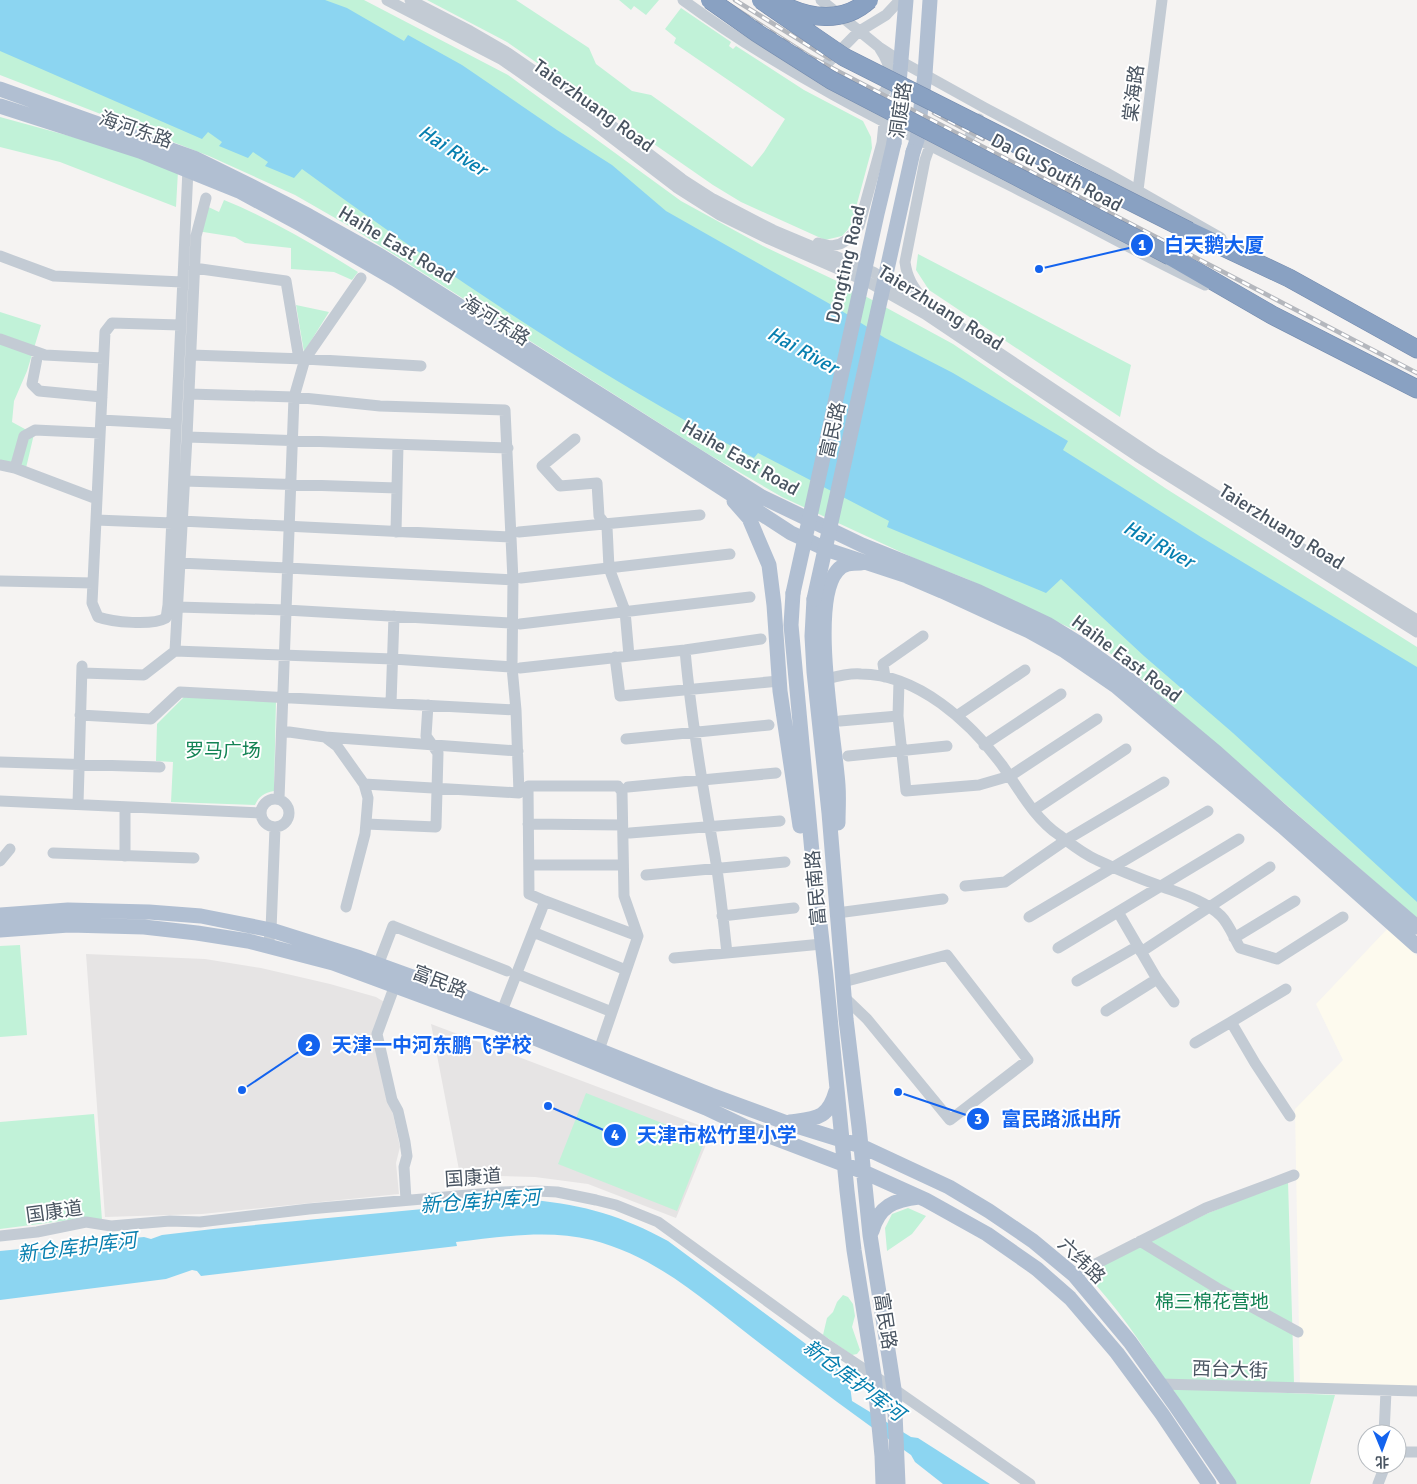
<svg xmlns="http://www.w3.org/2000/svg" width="1417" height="1484" font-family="Signika,'Noto Sans SC',sans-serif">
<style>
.commercial{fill:#fdfaee}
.education{fill:#e6e4e4}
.green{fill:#c1f2d8}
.water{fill:#8cd5f1}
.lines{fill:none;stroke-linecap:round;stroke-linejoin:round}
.highway-casing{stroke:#748bae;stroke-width:19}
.minor{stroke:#c3cbd4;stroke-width:11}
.major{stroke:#b1bfd2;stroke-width:15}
.highway{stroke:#89a1c2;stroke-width:18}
.rail-casing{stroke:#b4b7bd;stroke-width:4.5}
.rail{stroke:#fff;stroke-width:2.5;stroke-dasharray:8;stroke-linecap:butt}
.highway-bridge-casing{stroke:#748bae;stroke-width:19;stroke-linecap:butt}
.major-bridge{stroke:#b1bfd2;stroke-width:15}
.highway-bridge{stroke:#89a1c2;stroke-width:18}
.labels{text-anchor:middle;stroke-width:4;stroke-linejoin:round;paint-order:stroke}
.street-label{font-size:19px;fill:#495461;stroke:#fff}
.park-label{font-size:19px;fill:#138354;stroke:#fff}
.water-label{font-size:20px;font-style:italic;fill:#077faf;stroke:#fff}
.leader{fill:none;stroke:#1363ee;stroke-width:2}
.callout-dot{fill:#1363ee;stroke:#fff;stroke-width:2}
.mark-label{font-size:15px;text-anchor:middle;font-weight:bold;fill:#fff}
.callout-label{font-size:20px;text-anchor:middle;font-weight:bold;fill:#1363ee;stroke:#fff;stroke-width:4;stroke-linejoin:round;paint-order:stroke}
</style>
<rect width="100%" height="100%" fill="#f5f3f2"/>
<path class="commercial" d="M1388,928l29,28v432l-117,-1 -5,-278 48,-49 -27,-56z"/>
<path class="education" d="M86,954l119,5 56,9 69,16 46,13 10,6 -10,31 24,113 -4,16 3,31 -197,20 -97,3z
M431,1024l281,106 -36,88 -88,-34 -53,-7 -75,-2z"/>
<path class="green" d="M0,0h364l144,75 173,126 82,45 78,37 112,61 212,144 252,159v271l-292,-253 -36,-28 -122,-58 -49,-19 -136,-63 -74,-43 -359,-228 -54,-31 -86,-39 -209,-81z
M427,0h89l3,2 70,46 7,16 36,27 19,4 101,72 12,-15 21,-33 -111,-76 2,-5 -11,-9 16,-21 50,34 -2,4 4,3 3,-3 68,44 59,31 8,16 1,11 -21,78 -9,10 -17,4 -84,-38 -28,-17 -206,-143z
M619,0h40l-13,15 -12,-9 -3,4z
M0,117l95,26 83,28 -2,36 -116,-45 -60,-15z
M224,200c47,19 91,45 134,72l-6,8 -18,-8 -43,-3v-21l-46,-5 -10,-6 -38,-6 5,-27 17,8z
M918,254l213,111 -11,52 -191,-127 -13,-20z
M296,305l33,7 -25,40z
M0,312l41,13 -14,46 -13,30 -2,21 22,12 -8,34 -26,-6z
M185,696l91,4 -2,91c-10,2 -15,5 -19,14l-84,-3 2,-40 -17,-1 1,-37z
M20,945l7,90 -27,2v-91z
M586,1093l119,47 -28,71 -119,-47z
M94,1114l8,106 -16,-2 -86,11v-107z
M1288,1181l6,202 -129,-3c-24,-38 -49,-74 -79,-106l120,-60z
M908,1208l18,8 -14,18 -25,17 -2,-23 7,-14z
M843,1295l5,2 5,7 2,12 -3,11 8,23 -3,4 -5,1 -29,-20 4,-17 6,-6 4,-10z
M1172,1388l163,7 -25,89h-74z"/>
<path class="water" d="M0,0h325l22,8 57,33 4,-6 54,30 95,65 55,35 54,46 171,97 48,30 68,35 115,68 -5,9 138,87 216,130v235l-184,-169 -89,-77 -83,-77 -15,14 -159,-66 2,-6 -131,-68 -4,5c-158,-83 -308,-184 -452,-289l-8,9 -29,-12 3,-4 -15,-10 -5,6 -29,-12 3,-4 -14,-10 -6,7 -202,-88z
M533,1200c52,5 89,16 135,41l138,103 43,34 3,23 59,36 7,1 72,46h-47l-28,-22 -4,-7c-50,-35 -100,-72 -149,-110 -54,-41 -103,-88 -170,-105 -45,-11 -91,-3 -136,2l1,4 -256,30 -4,-5 -5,-1 -26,9 -166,21v-49l144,-14 7,2 11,-4 51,-6 284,-27z"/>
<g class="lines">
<defs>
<path id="highway" d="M1189,231l100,47 128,71
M1170,256l102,59 145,74"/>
</defs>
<use href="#highway" class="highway-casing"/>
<path class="minor" d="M387,0l114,59 90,63 85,65 44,28 49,24 99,43 57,32 212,142 280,176
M410,0l60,31 38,22 87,60 87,66 31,20 60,31 100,42 56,34 229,153 259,161
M683,0c109,80 226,135 346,195 59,29 116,62 176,90
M821,0l58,47 23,15 83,46 120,64 116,66
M815,76l43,-44 28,-17 14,-15
M868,103c26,-10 27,-32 12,-54
M961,153l18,-34
M1138,190l24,-190
M818,243l13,3 9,-2 7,-4 12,-14 23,-83 2,-20
M0,256l54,20 128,6
M194,268l92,13 13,78
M923,299c-10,-12 -16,-21 -18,-37l20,-102 5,-14
M180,325l-68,-2 -7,9 -13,271 6,14c14,5 54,9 68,1l2,-13 20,-436
M0,339l45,16 58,3
M38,353l-6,31 7,7 63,6
M191,355l114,4 116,7
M189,394l105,3 86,9 125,4 8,170 -1,87 4,43 3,83 -155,-9
M101,420l75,4
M187,437l321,11
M575,439l-33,27 18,20 37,-3 2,33 8,11 2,41 16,43 4,45
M0,465l15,3 82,31
M15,468l9,-32 11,-6 65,3
M184,481l213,7
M96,520l76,3
M181,521l330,16
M396,532l2,-87
M519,532l181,-17
M179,563l109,5 225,12
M521,578l209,-24
M0,581l93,2
M177,607l109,3 226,13
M520,624l230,-27
M685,650c6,68 17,134 29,201 6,33 9,68 13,102
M175,651l218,8 119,8
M615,657l5,39 159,-15
M520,668l165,-18 76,-11
M82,673l62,2 31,-24 12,-214 9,-201 10,-38
M885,677l-2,-13 40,-28
M827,679c11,-3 23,-6 34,-5 57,0 109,48 141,91 17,24 32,53 57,70 12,9 24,19 38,25 21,10 44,19 66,27 19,7 43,14 58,29 8,8 13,22 19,32l37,11 66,-42
M899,681l-1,35 8,75 73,-6 31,-9 87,-57
M391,703l3,-87
M80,715l71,4 29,-27 336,18
M958,715l67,-45
M840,721l58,-5
M282,731l43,6 12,9 27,38 4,14 -3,36 -19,73
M325,737l193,14
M626,739l143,-14
M984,745l77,-51
M848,756l99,-10
M0,762l160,5
M628,787l148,-14
M261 813a14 14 0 1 1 28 0a14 14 0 1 1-28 0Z
M279,799l15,-402 11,-38 56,-81
M0,801l260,12
M78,804l4,-138
M1034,810l92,-61
M366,824l70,3 2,-74 -12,-17 2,-31
M528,824l94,1
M630,833l150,-12
M53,853l141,5
M125,856v-49
M0,861l10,-12
M529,865h94
M646,875l139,-13
M965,886l40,-4 61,-42 98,-58
M545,901l-16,-7 -1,-108h90l4,6 2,104 14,40
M1118,912l39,67 17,23
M837,913l106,-14
M722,916l72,-8
M1029,917l179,-106
M533,932l93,38
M1234,938l61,-37
M268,945l3,-15 4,-102
M1058,948l181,-109
M1141,952l129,-85
M674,958l148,-14
M378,965l15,-39 114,45
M517,974l95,38
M1077,981l61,-35
M843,982l104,-27 81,105 -78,60 -83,-101 -23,-22
M395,985l-18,49 15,66 6,11 7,31 2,14 -3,11 2,33
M1286,989l-55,33 24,41 35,53
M502,1011l43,-110 93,35 -39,114
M1106,1011l51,-32
M1195,1043l36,-21
M0,1236l37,-4 49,-10 25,4 59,-5 30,1 109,-13 193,-17 35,-1 20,1 39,8 20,5 42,17 167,121 69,46 136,95
M1140,1241l77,47 81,44
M1074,1275l132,-67 88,-33
M1160,1384l257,7
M1384,1434l2,-43
M1397,1452h20
M1378,1484l5,-13 1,-7"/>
<path class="major" d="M0,89l194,69 57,28 58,30 70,39 383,242 100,48 117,47 68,32 31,19 53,38 86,72 68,61 132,113
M0,106l140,45 99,40 63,34 93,54 228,145 168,109 37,17 79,26 35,15 87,40 36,20 51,35 66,56 100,84 135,120
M894,143l12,-143
M913,152l4,-12 8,-66 5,-74
M734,501l15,17 20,47 5,40 6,86 20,135
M793,593l-2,32 22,238 13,113 21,215 7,59 20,125 8,81 1,28
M814,599l-2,37 2,36 15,141 17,206 13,108 11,108 24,154 4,95
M838,823c0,-12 1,-25 0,-38 -3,-45 -29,-181 -1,-214 6,-8 15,-8 24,-8
M0,915l68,-5 81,2 52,4 70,14 89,28 83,30 268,107 76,28 74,23 88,41 40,24 44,30 41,34 56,67 45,63 54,79
M0,930l69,-5 75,2 53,6 51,8 85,22 187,69 186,76 40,19 118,45 62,28 61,34 50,35 33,29 47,55 45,61 47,70
M790,1122c27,-4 38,-3 46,-31
M872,1231c7,-25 22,-31 47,-34"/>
<use href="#highway" class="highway"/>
<defs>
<path id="rail" d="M722,0l87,56 608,317
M735,0l95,59
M934,113l49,26"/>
</defs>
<use href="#rail" class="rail-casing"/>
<use href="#rail" class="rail"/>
<defs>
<path id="highway-bridge" d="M710,0l47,33 74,47 339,176
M761,0l83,57 345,174
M779,3c29,16 64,21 90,-3"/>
</defs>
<use href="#highway-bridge" class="highway-bridge-casing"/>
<path class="major-bridge" d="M793,593l84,-379 17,-71
M814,599l99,-447"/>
<use href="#highway-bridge" class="highway-bridge"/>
</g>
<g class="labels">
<g class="street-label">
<text transform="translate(1133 93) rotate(-83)" y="7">棠海路</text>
<text transform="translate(594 105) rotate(36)" y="7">Taierzhuang Road</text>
<text transform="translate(900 110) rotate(-82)" y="7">洞庭路</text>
<text transform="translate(136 129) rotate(19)" y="7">海河东路</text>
<text transform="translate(1057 172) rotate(28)" y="7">Da Gu South Road</text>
<text transform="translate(397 244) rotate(31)" y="7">Haihe East Road</text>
<text transform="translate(845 264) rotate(-77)" y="7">Dongting Road</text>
<text transform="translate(941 307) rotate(32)" y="7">Taierzhuang Road</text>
<text transform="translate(496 320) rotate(32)" y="7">海河东路</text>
<text transform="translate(832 430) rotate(-77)" y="7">富民路</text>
<text transform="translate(741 457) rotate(30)" y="7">Haihe East Road</text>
<text transform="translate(1282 526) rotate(32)" y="7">Taierzhuang Road</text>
<text transform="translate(1127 658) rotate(37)" y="7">Haihe East Road</text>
<text transform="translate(815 888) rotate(-95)" y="7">富民南路</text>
<text transform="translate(440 981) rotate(21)" y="7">富民路</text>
<text transform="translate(473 1177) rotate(-4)" y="7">国康道</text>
<text transform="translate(54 1211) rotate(-8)" y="7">国康道</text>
<text transform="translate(1082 1260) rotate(44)" y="7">六纬路</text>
<text transform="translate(886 1321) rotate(81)" y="7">富民路</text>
<text transform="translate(1230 1369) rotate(2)" y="7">西台大街</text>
</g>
<g class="park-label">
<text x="223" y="757">罗马广场</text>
<text x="1212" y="1308">棉三棉花营地</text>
</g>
<g class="water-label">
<text transform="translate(453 150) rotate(33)" y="7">Hai River</text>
<text transform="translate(803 350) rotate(29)" y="7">Hai River</text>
<text transform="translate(1159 544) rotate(29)" y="7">Hai River</text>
<text transform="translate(480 1201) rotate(-4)" y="7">新仓库护库河</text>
<text transform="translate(77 1247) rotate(-7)" y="7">新仓库护库河</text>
<text transform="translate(854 1380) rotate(37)" y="7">新仓库护库河</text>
</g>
</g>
<path class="leader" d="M1039 269L1142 245M242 1090L309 1045M898 1092L978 1119M548 1106L615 1135"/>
<g class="callout-dot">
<circle cx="1039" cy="269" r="5"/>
<circle cx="242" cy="1090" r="5"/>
<circle cx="898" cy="1092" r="5"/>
<circle cx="548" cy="1106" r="5"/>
<circle cx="1142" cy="245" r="12"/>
<circle cx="309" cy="1045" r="12"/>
<circle cx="978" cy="1119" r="12"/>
<circle cx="615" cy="1135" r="12"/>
</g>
<g class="mark-label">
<text x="1142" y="250">1</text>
<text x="309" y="1051">2</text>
<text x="978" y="1124">3</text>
<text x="615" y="1140">4</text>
</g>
<g class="callout-label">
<text x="1214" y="252">白天鹅大厦</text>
<text x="432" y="1052">天津一中河东鹏飞学校</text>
<text x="1061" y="1126">富民路派出所</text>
<text x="717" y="1142">天津市松竹里小学</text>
</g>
<g transform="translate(1382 1449) rotate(179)"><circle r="24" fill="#ffffff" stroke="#b6bbc0"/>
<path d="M0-4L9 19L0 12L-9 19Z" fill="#1363ee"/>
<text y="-8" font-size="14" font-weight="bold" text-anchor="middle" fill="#495461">北</text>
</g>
</svg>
